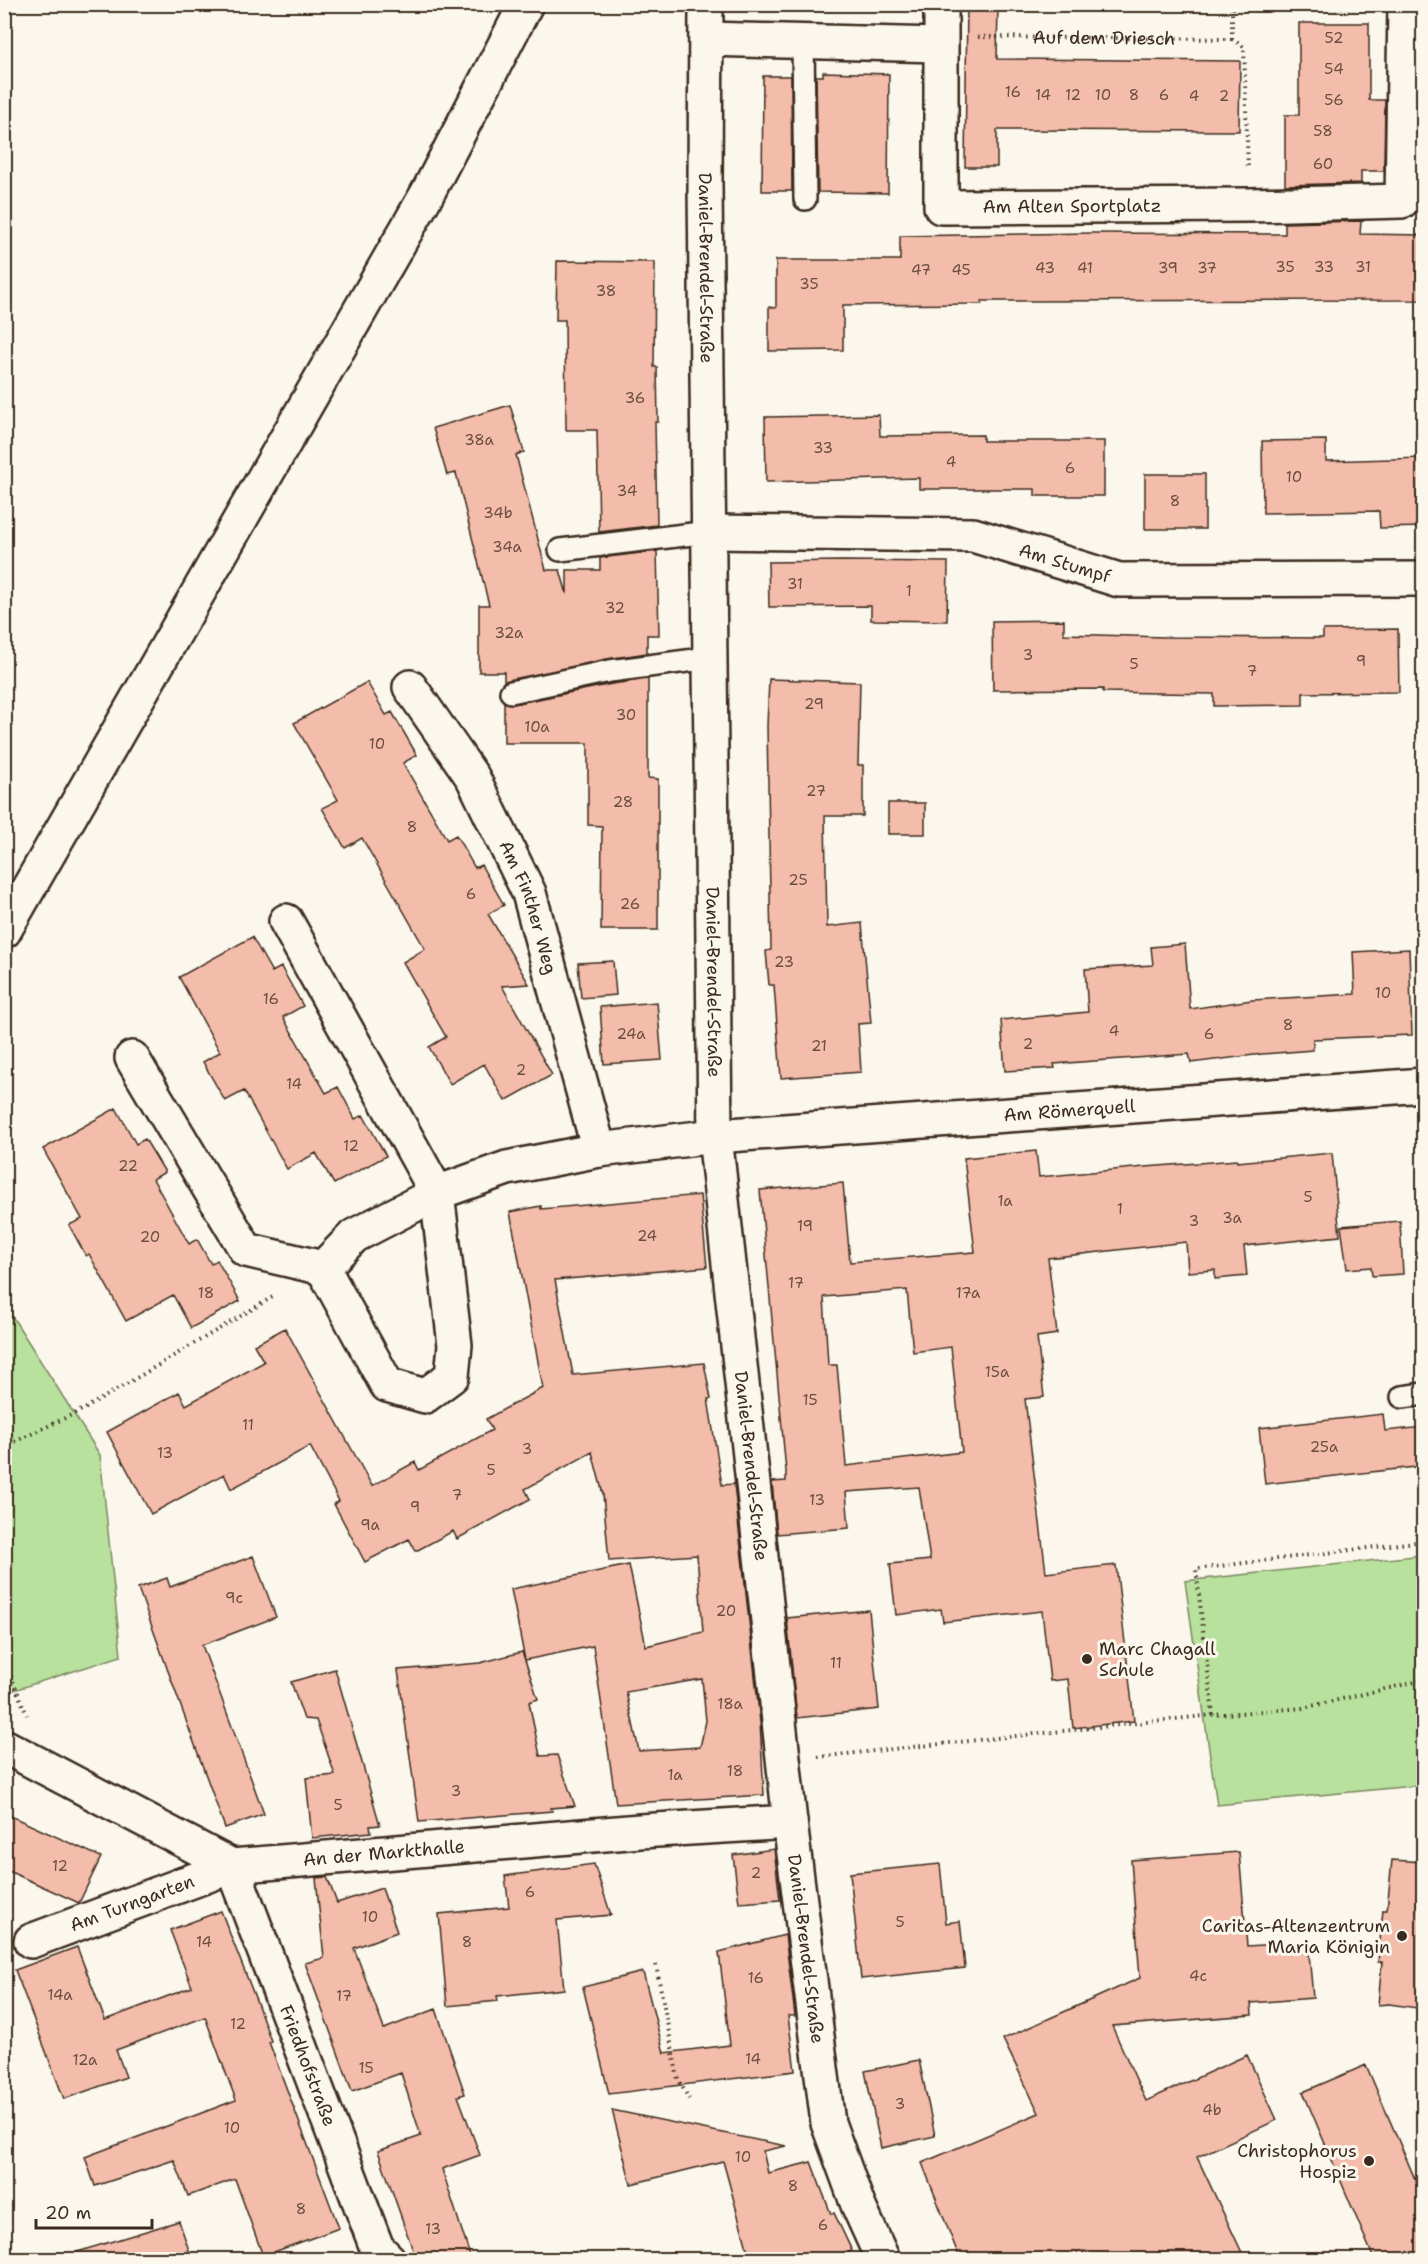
<svg xmlns="http://www.w3.org/2000/svg" width="1428" height="2264" font-family="'Shantell Sans',sans-serif">
<style>
.green{fill:#b8e19d;stroke:#7a865e;stroke-width:1.5}
.building{fill:#f4bcaa;stroke:#3b2a1e;stroke-width:1.5;fill-rule:evenodd}
.lines{fill:none;stroke-linecap:round;stroke-linejoin:round}
.lane-casing{stroke:#3b2a1e;stroke-width:26}
.street-casing{stroke:#3b2a1e;stroke-width:38}
.secondary-casing{stroke:#3b2a1e;stroke-width:38}
.path{stroke:#3b2a1e;stroke-width:4;stroke-dasharray:1.5 4.5;stroke-linecap:butt}
.lane{stroke:#fbf7ec;stroke-width:21}
.street{stroke:#fbf7ec;stroke-width:33}
.secondary{stroke:#fbf7ec;stroke-width:33}
.poi-dot{fill:#3b2a1e;stroke:#fbf7ec;stroke-width:2}
.labels{text-anchor:middle;stroke-width:6;stroke-linejoin:round;paint-order:stroke}
.number-label{font-size:15px;fill:#694e41}
.street-label{font-size:18px;fill:#3b2a1e;stroke:#fbf7ec}
.poi-label{font-size:18px;fill:#3b2a1e;stroke:#fbf7ec;text-anchor:end}
</style>
<rect width="100%" height="100%" fill="#fbf7ec"/>
<filter id="ink" filterUnits="userSpaceOnUse"><feTurbulence type="fractalNoise" baseFrequency=".0167" numOctaves="2"/><feDisplacementMap in="SourceGraphic" scale="12" xChannelSelector="R" yChannelSelector="G"/><feConvolveMatrix kernelMatrix="1 2 1 2 8 2 1 2 1" color-interpolation-filters="sRGB"/></filter>
<g filter="url(#ink)">
<path class="green" d="M5,1305l95,150 21,201 -116,37z
M1423,1555v230l-206,20 -32,-224z"/>
<path class="building" d="M967,4h31l-1,55 243,2 -1,70 -242,-1v37h-32z
M1299,23h70v77h16l-1,71h-23v12l-76,2v-70h14z
M823,72l66,2 -1,119 -70,-1 -2,-116h7z
M763,76h28l1,115h-30z
M1361,221l-1,13 64,1v65l-442,1v3l-139,1v45l-74,1v-44l7,1v-48h124v-24l192,-3 193,1v-11z
M557,261l98,1 -1,105h3l1,55h-3l2,103 -58,7 -2,-102h-31l-1,-110h-9z
M510,405l14,47 -8,3 30,115h14l7,24v-24h33v-12l57,-7 2,84h-12v18l-40,6 -103,23v-10h-25v-67h10l-33,-132 -9,2 -14,-47z
M879,415l1,21 103,-1v6h121v55h-69v-7h-116v-11l-153,4 -1,-65z
M1326,440v21l98,-3v69l-44,1 -1,-17 -116,2 -1,-72z
M1145,474h60v55h-60z
M843,561l105,1 -1,59 -76,-1v-14l-102,1 -1,-45z
M1064,620v14l100,3 159,1v-8l75,-1 1,63 -96,1v12l-89,1v-12l-111,-2v-3l-110,1 -1,-69z
M648,679v99l10,1v151h-57l1,-104 -14,-1v-82h-84v-41l10,2 98,-20z
M769,679l91,3 -2,83h5v51h-38l2,111 35,-4 9,100 -13,1 3,48 -80,6 -7,-93h-5l-3,-34 5,-1 -4,-224z
M367,682l19,33 6,-3 25,43 -14,8 44,77 9,-5 19,33 6,-3 23,40 -16,9 41,70 -27,2 50,89 -47,26 -21,-37 -34,20 -21,-37 17,-10 -43,-75 22,-13 -63,-111 -17,10 -23,-40 16,-8 -44,-77z
M888,803h37v31h-37z
M252,937l20,35 9,-5 22,39 -20,11 43,76 12,-6 17,32 8,-4 23,41 -52,28 -18,-31 -29,16 -43,-78 -19,10 -22,-39 17,-10 -41,-75z
M1185,944l5,65 62,-9 103,-6 -2,-42 56,-3 3,86 -99,4v11l-51,4 -71,9 -2,-9 -135,10 1,4 -50,3 -4,-51 87,-8 -3,-43 68,-4 -2,-18z
M613,961l3,34 -35,3 -3,-35z
M657,1002l5,58 -58,4 -4,-57z
M116,1108l20,36 9,-5 20,33 -12,7 36,65 8,-5 14,25 6,-4 23,41 -49,27 -18,-33 -47,26 -37,-67 -3,2 -17,-31 13,-6 -39,-70z
M1036,1151l3,26 106,-10 92,-7v2l95,-9 8,83 -96,10 3,30 -32,3v-9l-27,2 -2,-30 -138,16 9,76 -20,3 7,60 -19,2 21,174 70,-8 18,156 -61,7 -5,-49 -18,2 -8,-70 -99,11 -2,-13 -45,6 -6,-51 40,-4 -11,-73 -73,5 3,36 -72,6 -5,-52 14,-1v-10l-26,-281 83,-7 7,79 125,-10 -11,-94zM907,1290l6,62 38,-5 11,105 -116,14 -9,-101h-9l-4,-68z
M700,1195l7,72 -152,13 18,95 131,-12 7,36h-3l14,86 12,-1 26,238 4,73 -148,9 -23,-158 -68,14 13,39 -9,3 11,54 17,-1 18,51 -24,2 1,3 -133,11 -21,-152 82,-7 42,-11 3,8 -14,-71 118,-24 17,81 57,-14 -6,-77 -88,6 -6,-67 -11,-42 -67,37 5,10 -73,40 -4,-8 -37,20 -7,-12 -44,23 -31,-58 5,-3 -29,-55 -79,43 -7,-15 -73,40 -44,-82 72,-40 7,13 78,-43 -10,-17 31,-17 87,158 43,-24 4,8 73,-40 -6,-11 57,-31 -33,-176 31,-6v3zM702,1679l4,42 -6,26 -61,4 -13,-59z
M1400,1221l3,53 -31,2 -1,-9 -24,2 -6,-43z
M1383,1414l2,17 39,-4v39l-159,18 -6,-56z
M253,1556l23,61 -74,28 62,169 -39,14 -87,-240 29,-10 3,9z
M869,1610l10,99 -82,9 -10,-100z
M335,1669l45,156 -10,1 1,6 -59,6 -6,-60 29,-3 -19,-55 -12,-1 -13,-37z
M4,1813l97,44 -22,46 -75,-34z
M774,1849l6,51 -41,3 -6,-48z
M1239,1852l8,94 61,-4 5,56 -62,5 1,12 -140,11 34,75 101,-46 30,65 -80,37 48,102h-285l-38,-96 117,-50 -36,-74 137,-61 -9,-118z
M1392,1860l32,2v147l-35,-5 -11,1 4,-43h-4l5,-52h4z
M594,1864l17,51 -54,5 7,69 -67,7 1,5 -51,5 -8,-92 70,-7 -4,-31z
M940,1864l6,59 14,-2 5,47 -104,11 -11,-106z
M327,1877l10,26 45,-15 15,44 -43,16 30,81 52,-20 29,85 -7,2 22,59 -38,14 29,90h-55l-38,-108 43,-15 -20,-63 -49,18 -47,-128 19,-5 -8,-80z
M221,1911l35,89 15,41 -2,1 70,186 -76,28 -28,-77 -47,17 -14,-36 -79,26 -10,-29 151,-57 -31,-83 -89,33 10,27 -62,22 -49,-129 62,-23 28,73 87,-33 -22,-57z
M785,1935l10,81h-7l7,55 -186,23 -26,-107 60,-15 21,81 66,-8 -11,-93z
M919,2060l16,76 -54,12 -16,-77z
M1366,2065l58,135v59h-50l-71,-167z
M612,2110l174,36 -23,5 5,22 43,-11 20,52 3,-1 18,38 -17,8h-85l-27,-98 -92,23z
M179,2221l13,38h-114l-1,-7z"/>
<g class="lines">
<defs>
<path id="lane" d="M803,42l2,157
M560,550l149,-18
M511,692l99,-21 100,-13
M1402,1397l22,-3"/>
<g id="street">
<path id="s2" d="M706,4l-1,181 10,951 75,686 38,301 30,82 25,55"/>
<path id="s3" d="M941,4v203l308,-2 153,-4 3,-197"/>
<path d="M706,39l234,6"/>
<path id="s4" d="M709,532l264,3 146,45 305,-1"/>
<path id="s5" d="M410,687l63,91 56,115 70,257"/>
<path id="s6" d="M286,921l151,272 18,152 -3,31 -27,20 -38,-11 -64,-117 31,-32 83,-43 70,-25 92,-18 116,-14 709,-51"/>
<path d="M132,1058l114,192 77,18"/>
<path id="s7" d="M4,1746l228,120 408,-35 150,-9"/>
<path id="s8" d="M31,1941l201,-75 145,382 12,12"/>
</g>
<path id="secondary" d="M4,931l423,-737 99,-190"/>
</defs>
<use href="#lane" class="lane-casing"/>
<use href="#street" class="street-casing"/>
<use href="#secondary" class="secondary-casing"/>
<g class="path">
<path d="M1233,8h136"/>
<path id="s1" d="M978,37l254,2"/>
<path d="M1232,39l12,8 4,123"/>
<path d="M1232,39v-35"/>
<path d="M4,1447l82,-39 190,-113"/>
<path d="M4,1659l23,56"/>
<path d="M1213,1715l-17,-146 228,-28"/>
<path d="M818,1757l395,-42 90,-7 121,-28"/>
<path d="M656,1965l22,114 11,20"/>
</g>
<use href="#lane" class="lane"/>
<use href="#street" class="street"/>
<use href="#secondary" class="secondary"/>
</g>
</g>
<g class="poi-dot">
<circle cx="1087" cy="1659" r="6"/>
<circle cx="1402" cy="1936" r="6"/>
<circle cx="1369" cy="2161" r="6"/>
</g>
<g class="labels">
<g class="number-label">
<text x="1334" y="43">52</text>
<text x="1334" y="74">54</text>
<text x="1013" y="97">16</text>
<text x="1043" y="100">14</text>
<text x="1073" y="100">12</text>
<text x="1103" y="100">10</text>
<text x="1134" y="100">8</text>
<text x="1164" y="100">6</text>
<text x="1194" y="101">4</text>
<text x="1224" y="101">2</text>
<text x="1334" y="105">56</text>
<text x="1323" y="136">58</text>
<text x="1323" y="169">60</text>
<text x="1285" y="272">35</text>
<text x="1324" y="272">33</text>
<text x="1363" y="272">31</text>
<text x="1045" y="273">43</text>
<text x="1085" y="273">41</text>
<text x="1168" y="273">39</text>
<text x="1207" y="273">37</text>
<text x="921" y="275">47</text>
<text x="961" y="275">45</text>
<text x="809" y="289">35</text>
<text x="606" y="296">38</text>
<text x="635" y="403">36</text>
<text x="479" y="445">38a</text>
<text x="823" y="453">33</text>
<text x="951" y="467">4</text>
<text x="1070" y="473">6</text>
<text x="1294" y="482">10</text>
<text x="627" y="496">34</text>
<text x="1175" y="506">8</text>
<text x="498" y="518">34b</text>
<text x="507" y="552">34a</text>
<text x="795" y="589">31</text>
<text x="909" y="596">1</text>
<text x="615" y="613">32</text>
<text x="509" y="638">32a</text>
<text x="1028" y="660">3</text>
<text x="1361" y="666">9</text>
<text x="1134" y="669">5</text>
<text x="1252" y="676">7</text>
<text x="814" y="709">29</text>
<text x="626" y="720">30</text>
<text x="537" y="732">10a</text>
<text x="377" y="749">10</text>
<text x="816" y="796">27</text>
<text x="623" y="807">28</text>
<text x="412" y="832">8</text>
<text x="798" y="885">25</text>
<text x="471" y="899">6</text>
<text x="630" y="909">26</text>
<text x="784" y="967">23</text>
<text x="1383" y="998">10</text>
<text x="271" y="1004">16</text>
<text x="1288" y="1030">8</text>
<text x="1114" y="1036">4</text>
<text x="631" y="1039">24a</text>
<text x="1209" y="1039">6</text>
<text x="1028" y="1049">2</text>
<text x="819" y="1051">21</text>
<text x="521" y="1075">2</text>
<text x="294" y="1089">14</text>
<text x="351" y="1151">12</text>
<text x="128" y="1171">22</text>
<text x="1308" y="1202">5</text>
<text x="1005" y="1206">1a</text>
<text x="1120" y="1214">1</text>
<text x="1232" y="1223">3a</text>
<text x="1194" y="1226">3</text>
<text x="805" y="1231">19</text>
<text x="647" y="1241">24</text>
<text x="150" y="1242">20</text>
<text x="796" y="1288">17</text>
<text x="206" y="1298">18</text>
<text x="968" y="1298">17a</text>
<text x="997" y="1377">15a</text>
<text x="810" y="1405">15</text>
<text x="248" y="1430">11</text>
<text x="1324" y="1452">25a</text>
<text x="527" y="1454">3</text>
<text x="165" y="1458">13</text>
<text x="491" y="1475">5</text>
<text x="457" y="1500">7</text>
<text x="817" y="1505">13</text>
<text x="415" y="1512">9</text>
<text x="370" y="1530">9a</text>
<text x="234" y="1603">9c</text>
<text x="726" y="1616">20</text>
<text x="836" y="1668">11</text>
<text x="730" y="1709">18a</text>
<text x="735" y="1776">18</text>
<text x="675" y="1780">1a</text>
<text x="456" y="1796">3</text>
<text x="338" y="1810">5</text>
<text x="60" y="1871">12</text>
<text x="756" y="1878">2</text>
<text x="530" y="1897">6</text>
<text x="370" y="1922">10</text>
<text x="900" y="1927">5</text>
<text x="204" y="1947">14</text>
<text x="467" y="1947">8</text>
<text x="1198" y="1981">4c</text>
<text x="756" y="1983">16</text>
<text x="60" y="2000">14a</text>
<text x="344" y="2001">17</text>
<text x="238" y="2029">12</text>
<text x="753" y="2064">14</text>
<text x="85" y="2065">12a</text>
<text x="366" y="2073">15</text>
<text x="900" y="2109">3</text>
<text x="1212" y="2115">4b</text>
<text x="232" y="2133">10</text>
<text x="743" y="2162">10</text>
<text x="793" y="2191">8</text>
<text x="301" y="2214">8</text>
<text x="823" y="2230">6</text>
<text x="433" y="2234">13</text>
</g>
<g class="street-label">
<text dy="6" stroke="none"><textPath href="#s1" startOffset="126">Auf dem Driesch</textPath></text>
<text dy="6" stroke="none"><textPath href="#s3" startOffset="334">Am Alten Sportplatz</textPath></text>
<text dy="6" stroke="none"><textPath href="#s2" startOffset="264">Daniel-Brendel-Straße</textPath></text>
<text dy="6" stroke="none"><textPath href="#s4" startOffset="360">Am Stumpf</textPath></text>
<text dy="6" stroke="none"><textPath href="#s5" startOffset="252">Am Finther Weg</textPath></text>
<text dy="6" stroke="none"><textPath href="#s2" startOffset="978">Daniel-Brendel-Straße</textPath></text>
<text dy="6" stroke="none"><textPath href="#s6" startOffset="1480">Am Römerquell</textPath></text>
<text dy="6" stroke="none"><textPath href="#s2" startOffset="1464">Daniel-Brendel-Straße</textPath></text>
<text dy="6" stroke="none"><textPath href="#s7" startOffset="410">An der Markthalle</textPath></text>
<text dy="6" stroke="none"><textPath href="#s8" startOffset="108">Am Turngarten</textPath></text>
<text dy="6" stroke="none"><textPath href="#s2" startOffset="1950">Daniel-Brendel-Straße</textPath></text>
<text dy="6" stroke="none"><textPath href="#s8" startOffset="428">Friedhofstraße</textPath></text>
</g>
<g class="poi-label">
<text x="1099" y="1655" text-anchor="start">Marc Chagall<tspan x="1099" dy="21">Schule</tspan></text>
<text x="1390" y="1932">Caritas-Altenzentrum<tspan x="1390" dy="21">Maria Königin</tspan></text>
<text x="1357" y="2157">Christophorus<tspan x="1357" dy="21">Hospiz</tspan></text>
</g>
</g>
<rect width="1428" height="2264" fill="none" stroke="#fbf7ec" stroke-width="24"/>
<rect x="12" y="12" width="1404" height="2240" fill="none" stroke="#3b2a1e" stroke-width="2" filter="url(#ink)"/>
<path d="M36 2219v9h116v-9" fill="none" stroke="#3b2a1e" stroke-width="3"/>
<text x="45" y="2219" font-size="18" fill="#3b2a1e" stroke="#fbf7ec" stroke-width="4.5" paint-order="stroke">20 m</text>
</svg>
